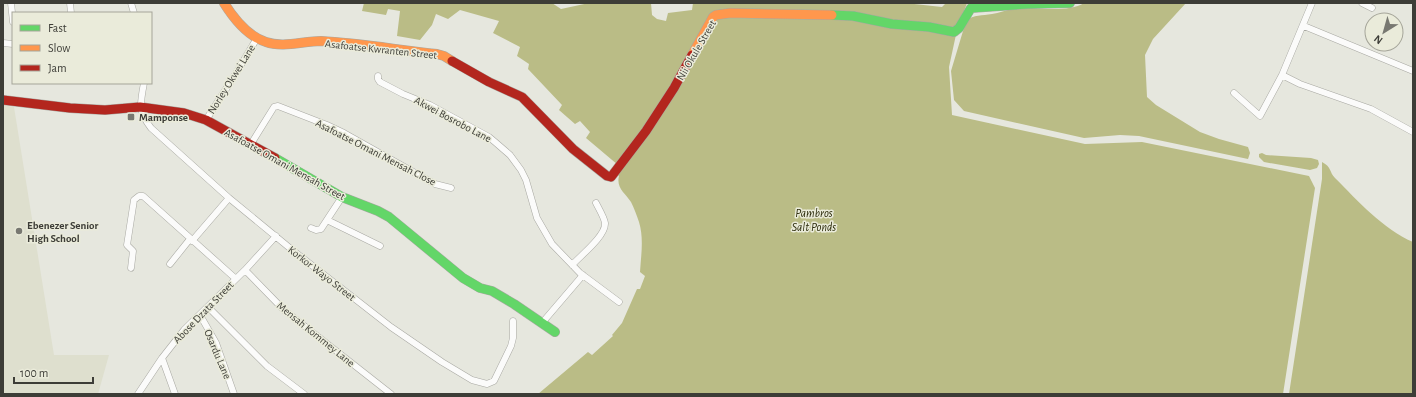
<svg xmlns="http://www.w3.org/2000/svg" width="1416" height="397" font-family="'Alegreya Sans',sans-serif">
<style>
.built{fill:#dedfce}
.water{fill:#babc86}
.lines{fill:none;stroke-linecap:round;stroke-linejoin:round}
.street-casing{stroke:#a8a8a2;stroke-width:7}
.fast-casing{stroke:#a8a8a2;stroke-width:10}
.slow-casing{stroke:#a8a8a2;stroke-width:10}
.jam-casing{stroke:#a8a8a2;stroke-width:10}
.street{stroke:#fbfbfa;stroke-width:6}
.fast{stroke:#63d668;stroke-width:9}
.slow{stroke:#ff974d;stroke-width:9}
.jam{stroke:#b3261e;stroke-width:9}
.poi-dot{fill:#787871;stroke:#eaebda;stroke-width:1.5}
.labels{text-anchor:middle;stroke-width:3;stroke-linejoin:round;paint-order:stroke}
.street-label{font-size:11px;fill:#3d3d37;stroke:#eaebda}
.poi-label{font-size:11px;font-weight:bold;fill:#3d3d37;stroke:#eaebda;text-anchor:start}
.water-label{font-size:12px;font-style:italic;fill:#2b2b0a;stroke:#eaebda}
</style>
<rect width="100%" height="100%" fill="#e6e7de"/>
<path class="built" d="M3,105l11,2 40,248h55l-11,39h-95z"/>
<path class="water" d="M364,3h188l9,6 28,-6h62l1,12 5,4 9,2 2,-8 24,-3 1,-7h212l37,4 4,-4h21l-10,27 -8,37 3,48 133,29 57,-2 167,34 6,12 -32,206h-745l50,-42 4,3 21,-19 -1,-1 10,-12 15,-34h3l5,-13 -5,-4c1,-16 4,-34 -1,-50 -2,-6 -5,-14 -8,-20 -6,-9 -15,-14 -12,-26l-5,-4 4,-7 -32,-27 4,-6 -10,-11 -5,3 -16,-14 3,-5 -34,-36 1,-5 -12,-8 3,-9 -27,-14 6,-12 -39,-11 -12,9 -12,-5 -4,11 -12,15 -23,-4 3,-25 -12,-2 -2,6 -24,-4z
M1084,3h102l-33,36 -8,16 2,42 9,8 44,27 19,7 29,8 2,6 -2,6 -109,-23 -19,-1 -36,3 -120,-27 -10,-11 -3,-29 15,-50c8,-7 16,-5 26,-7 7,-1 14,-4 21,-5 20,-3 54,5 71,-6z
M1262,153l4,2 45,3 7,2 1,4 -2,4 -7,2 -46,-8 -5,-5v-3z
M1322,162c10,5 7,10 13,16 23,23 48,51 78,64v152h-124l33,-215z"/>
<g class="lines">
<defs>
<path id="street" d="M11,3l2,19
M70,3l1,10
M131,3l3,10
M1312,3l-30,72 18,9 71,25 42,23
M1362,3l10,5
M1304,26l109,45
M3,43l10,1
M378,76v3l2,3 23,12 27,11 59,32 6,5 15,13 11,15 5,10 11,38 15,26 28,29 39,29
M144,83c-4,21 -6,28 7,45l78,70 62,51 100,78 51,35 30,18 15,4 7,-3 17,-35 2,-8v-17
M1234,93l26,23 22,-41
M206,120l29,-45 22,-37
M251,144l23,-37 4,-1 49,19 17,8 91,51 16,4
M327,220l53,26
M311,228l5,2 5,-1 21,-32
M192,241l37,-43
M170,264l20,-25
M572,265c8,-9 34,-29 33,-42 -1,-6 -6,-14 -9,-20
M131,268l2,-17 -6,-6 7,-45 5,-4h4l93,83
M245,270l39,40 107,84
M208,307l59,59 37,28
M200,315l16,28 18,51
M542,323l41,-48
M162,358l13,36
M138,394l24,-36 22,-28 61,-60 31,-34"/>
<path id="fast" d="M832,15l21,1 39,8 37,3 25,5 5,-4 12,-20 56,-4 43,-1
M275,158l67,39 36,14 11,6 74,61 17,10 12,3 22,13 41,28"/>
<path id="slow" d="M224,3c10,16 23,33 42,39 17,6 37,-1 55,-1 39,2 77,9 116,13l7,2 8,5
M692,55l21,-38 3,-2 14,-2 102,2"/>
<path id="jam" d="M452,61l37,21 33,15 51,52 34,27 4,1 35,-46 28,-43 18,-33
M3,100l67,8 35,2 35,-3 44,6 22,7 69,38"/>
</defs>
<use href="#street" class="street-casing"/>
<use href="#fast" class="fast-casing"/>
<use href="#slow" class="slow-casing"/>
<use href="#jam" class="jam-casing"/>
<use href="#street" class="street"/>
<use href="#fast" class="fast"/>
<use href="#slow" class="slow"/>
<use href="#jam" class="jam"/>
</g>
<g class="poi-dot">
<rect x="127" y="113" width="8" height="8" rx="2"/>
<circle cx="19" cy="231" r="4"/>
</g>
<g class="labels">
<g class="street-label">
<text transform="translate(381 49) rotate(6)" y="4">Asafoatse Kwranten Street</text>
<text transform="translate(696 50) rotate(-60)" y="4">Nii Okule Street</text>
<text transform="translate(231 79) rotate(-58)" y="4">Norley Okwei Lane</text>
<text transform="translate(453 119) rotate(28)" y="4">Akwei Bosrobo Lane</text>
<text transform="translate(376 152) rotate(27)" y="4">Asafoatse Omani Mensah Close</text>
<text transform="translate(285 164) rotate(29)" y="4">Asafoatse Omani Mensah Street</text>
<text transform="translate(322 273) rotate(38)" y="4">Korkor Wayo Street</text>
<text transform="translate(203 312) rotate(-46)" y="4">Abose Dzata Street</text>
<text transform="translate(316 334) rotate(39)" y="4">Mensah Kommey Lane</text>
<text transform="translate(218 354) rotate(67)" y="4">Osardu Lane</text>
</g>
<g class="poi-label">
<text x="139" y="121">Mamponse</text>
<text x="27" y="229">Ebenezer Senior<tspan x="27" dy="13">High School</tspan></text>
</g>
<g class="water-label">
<text x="814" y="217">Pambros<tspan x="814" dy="14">Salt Ponds</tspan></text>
</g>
</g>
<rect width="1416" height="397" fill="none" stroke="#3d3d37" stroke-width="8"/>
<rect x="12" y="12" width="140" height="72" fill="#eaebda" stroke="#a5a599"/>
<rect x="20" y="25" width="20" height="6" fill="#63d668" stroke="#a5a599"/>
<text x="48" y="32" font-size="12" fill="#3d3d37">Fast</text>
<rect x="20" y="45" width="20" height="6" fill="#ff974d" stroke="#a5a599"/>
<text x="48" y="52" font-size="12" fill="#3d3d37">Slow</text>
<rect x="20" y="65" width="20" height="6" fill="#b3261e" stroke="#a5a599"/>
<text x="48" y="72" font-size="12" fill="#3d3d37">Jam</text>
<g transform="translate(1384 32) rotate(217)"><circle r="19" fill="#eaebda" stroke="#a5a599"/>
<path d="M0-3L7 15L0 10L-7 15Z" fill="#787871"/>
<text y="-6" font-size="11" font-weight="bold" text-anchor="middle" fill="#3d3d37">N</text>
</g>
<path d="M14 377v6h79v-6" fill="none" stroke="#3d3d37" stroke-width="2"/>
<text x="20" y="377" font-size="12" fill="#3d3d37" stroke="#eaebda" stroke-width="3" paint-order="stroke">100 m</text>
</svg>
